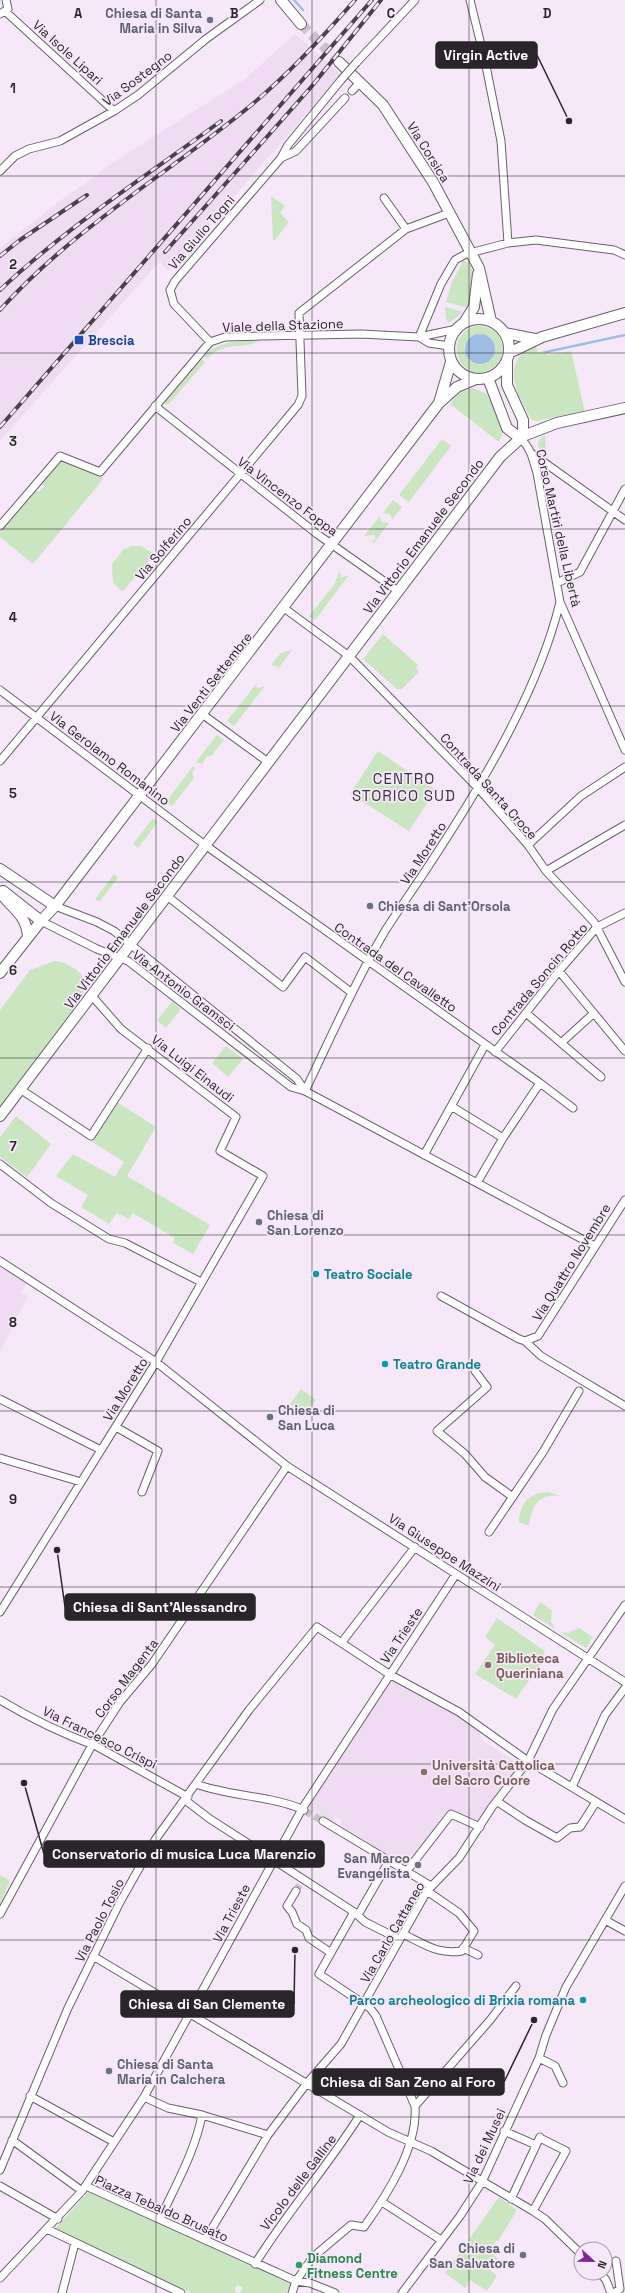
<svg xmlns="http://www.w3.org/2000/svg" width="625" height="2293" font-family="'Space Grotesk',sans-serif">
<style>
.built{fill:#efdbf2}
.green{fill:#c9e6c0;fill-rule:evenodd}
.water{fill:#a1bde5}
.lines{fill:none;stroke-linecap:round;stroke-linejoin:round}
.stream{stroke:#a1bde5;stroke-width:2.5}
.street-tunnel{stroke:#cdc1d0;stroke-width:7;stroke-dasharray:7 3.5;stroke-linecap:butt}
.secondary-tunnel{stroke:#cdc1d0;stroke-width:10;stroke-dasharray:10 5;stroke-linecap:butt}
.street-casing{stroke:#6b5f6e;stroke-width:9}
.secondary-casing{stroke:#6b5f6e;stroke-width:12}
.street{stroke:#fff;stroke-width:7}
.secondary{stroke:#fff;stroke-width:10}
.rail-casing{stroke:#49424b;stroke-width:4}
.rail{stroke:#f6e8f9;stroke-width:2.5;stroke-dasharray:8;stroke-linecap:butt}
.street-bridge-casing{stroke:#6b5f6e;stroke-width:9;stroke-linecap:butt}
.street-bridge{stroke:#fff;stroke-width:7}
.grid{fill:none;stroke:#2a242b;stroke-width:1;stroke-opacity:0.55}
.worship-dot{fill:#6b7280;stroke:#f6e8f9;stroke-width:1.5}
.transit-dot{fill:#1a4fb4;stroke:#f6e8f9;stroke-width:1.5}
.culture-dot{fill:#0f9aa8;stroke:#f6e8f9;stroke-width:1.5}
.education-dot{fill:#8d6e63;stroke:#f6e8f9;stroke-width:1.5}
.leisure-dot{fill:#2e9e5b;stroke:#f6e8f9;stroke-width:1.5}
.labels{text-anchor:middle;stroke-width:3.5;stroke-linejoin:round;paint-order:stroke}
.worship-label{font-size:13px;font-weight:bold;fill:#5b616d;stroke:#f6e8f9;text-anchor:start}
.street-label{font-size:13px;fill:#2a242b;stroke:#f6e8f9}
.transit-label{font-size:13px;font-weight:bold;fill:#164399;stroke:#f6e8f9;text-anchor:start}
.culture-label{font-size:13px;font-weight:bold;fill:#0d838f;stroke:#f6e8f9;text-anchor:start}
.education-label{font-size:13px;font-weight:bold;fill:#785e54;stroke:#f6e8f9;text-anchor:start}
.leisure-label{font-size:13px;font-weight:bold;fill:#27864d;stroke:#f6e8f9;text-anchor:start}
.quarter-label{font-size:15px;letter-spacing:1px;fill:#3e3340;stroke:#f6e8f9}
.grid-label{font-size:13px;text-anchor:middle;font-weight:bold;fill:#2a242b;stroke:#f6e8f9;stroke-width:3.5;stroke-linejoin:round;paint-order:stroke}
.leader{fill:none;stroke:#2a242b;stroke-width:1.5}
.callout-dot{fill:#2a242b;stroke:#f6e8f9;stroke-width:1.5}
.callout{fill:#2a242b;stroke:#2a242b;stroke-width:1.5}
.callout-label{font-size:14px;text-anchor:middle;font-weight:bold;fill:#fff}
</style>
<rect width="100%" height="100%" fill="#f6e8f9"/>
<path class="built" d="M295,34l46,40 -172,197 -10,-9 -159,179v-193l57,-45 63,-45 125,-79z
M0,1265l27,18 -6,10 7,3 -28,56z
M393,1677l63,37 22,15 5,12 39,25 -43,58 -33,-14 -29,45 -3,-2 -9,14 -65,-43 2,-4 -6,-3 -4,6 -25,-15z"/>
<path class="green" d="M271,196l14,10 -5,7 9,9 -14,18h-2z
M463,261l6,1c6,12 8,35 -1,46l-22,-6 6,-20z
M445,307l18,5 -14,11 -3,-4z
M475,326c15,-1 29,8 27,25 0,7 -4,14 -11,18 -28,17 -52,-30 -16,-43zM492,340l3,9 -4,10 -13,5 -9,-4 -5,-14z
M258,341c-11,9 -34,-1 -51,18l-3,-3c14,-15 35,-15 54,-15z
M534,346l2,1 2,6 7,-3 2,5 24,-4 14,61 -50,9 -4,-2c-9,-18 -26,-42 -12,-62 4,-5 8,-10 15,-11z
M202,359l3,3 -36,42 -4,1 1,-4z
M473,388l14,6 17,35 -5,13 -49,-38 9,-11z
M545,435l1,19c-11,-4 -10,-14 -1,-19z
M442,439l9,7 -42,56 -10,-7z
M61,460l43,18 -71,86 -33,-27v-4l36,-43 3,2 5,-6 -2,-3z
M393,500l9,7 -10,13 -2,-6 -7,-1z
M380,516l1,6 8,1 -16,21 -1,-3 4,-2 -2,-4 -10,1z
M132,546h8l15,8 -33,38 -9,-10 -1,-18 11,-14z
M339,572l2,1 -1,5 9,-3 -34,45 -6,-4 25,-31z
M383,634l35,31 -2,3 3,4 -17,17h-5l-34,-30z
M292,650l-15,20 1,-4 -7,-1 10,-12z
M257,683l-1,4 2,1 7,-2 -31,40 -7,-5z
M217,735l7,5 -13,16h-4l-5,8 -6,-2z
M378,751l58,39 -27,41 -59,-37z
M193,766l3,2 -4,4 2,6 -22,28 -6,-4z
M153,818l5,4 -20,26 -5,-4z
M114,874l4,4 -19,24 -4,-3z
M55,961c6,0 10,2 15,5 15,8 16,13 13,30l-83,110v-96l30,-40z
M172,1002l9,7 -15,19 -9,-8z
M226,1046l17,13 -15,18 -16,-14z
M117,1102l39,25 -29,49 83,49 -17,29 -20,-11 2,-5 -42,-25 -4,6 -12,-6 -8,11 -28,-17 7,-12 -32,-19 17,-22 42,23 9,-15 -33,-21z
M16,1116l35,28 -24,33 -27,-20v-20z
M301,1389l15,11 -11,15 -15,-11z
M549,1492l11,4c-23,-4 -29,14 -31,30l-10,-4c0,-18 11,-30 30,-30z
M540,1602l12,8 -1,11 4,8 -22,-14z
M497,1618l48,33 -2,3 3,2 -30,43 -41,-25 20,-29 -10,-8z
M579,1628l14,9 -7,11 -26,-16 8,1z
M0,1875l10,6 -10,22z
M89,2191l202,93 -5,9h-46l3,-5 -5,-3 -4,4 3,4h-45l-137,-64z
M499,2197l18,13 -19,31 -1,-1 -8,11 12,10 -4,5 -3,-2 -4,6 7,6 -10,15 -17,-11 -5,8 -20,-15z"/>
<path class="water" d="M465 349a15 15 0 1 1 30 0a15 15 0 1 1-30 0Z"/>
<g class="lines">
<path class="stream" d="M294,0l9,10
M546,352l79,-17"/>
<path class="street-tunnel" d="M305,1811l18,10
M296,1891l6,-10"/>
<path class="secondary-tunnel" d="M301,24l38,38"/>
<defs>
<path id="street" d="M470,0l15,61 16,80 7,102
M6,12l108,99
M0,14l8,-5 -2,-9
M356,63l59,-63
M352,91l8,-9
M281,158l15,-7 49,-53
M0,171l15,-15 14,-7 31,-8 54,-30 24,-16 68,-56 54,-39
M384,198l22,31
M419,337l22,-53 14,-24 11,-6 42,-11 28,-3 78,10 11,5
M419,337l10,6 20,3
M210,342l-36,-38 -4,-14 5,-9 106,-123 7,-13 53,-65
M155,406l162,128 81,57
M521,439c10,9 12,21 16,34l23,129 65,148
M531,453l94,67
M0,526l60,-70 40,16 110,-130 15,-5 36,-1 100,-2 58,3 38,-8
M557,583l23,-11 45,-83
M284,608l65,48 129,132 50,57 18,26 48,51 31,60
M0,690l205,155 335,238 33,25
M202,714l66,48
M0,761l298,-356 4,-9 -3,-83 107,-84 43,-16
M528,845l53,-49 44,-29
M546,871l79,-46
M167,896l116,91 22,-30 47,36
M55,906l42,16 17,9 183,148 8,12
M41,921l56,28 31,12 163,126 14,4 290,155
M559,971l66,80
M526,1013l75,64
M561,1043l33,-30
M495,1052l64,-81 38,-44 28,-14
M20,1089l71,47 57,-88
M305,1091c26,-54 50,-109 80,-160 16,-25 34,-50 50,-75 49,-75 104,-167 125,-254
M451,1106l52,32
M424,1155l61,-110
M0,1164l51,39 58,36 16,4 76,39
M477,1183l26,-45 37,-55
M0,1261l156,101 131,104 338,216
M441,1296l78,43 6,2 13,-5 87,-136
M525,1341l16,15 84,50
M477,1366l-2,5 12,16 -50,44 28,23 20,23 28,20
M0,1399l101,51
M116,1427l42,24 -16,41
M0,1458l81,24
M489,1532l54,-80 36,-61
M0,1612l156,-250 107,-186 -43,-25 16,-34 -115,-88 -29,-33
M342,1642l73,-95
M0,1700c30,18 63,34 96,46l92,51
M196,1784c35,13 74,11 108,26
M572,1787l33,-72 20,-27
M185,1800l25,19 144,93 11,10 34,17
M498,1802l27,18 32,18 13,-10 10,-1 16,-25
M323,1821l108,65
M406,1872l45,-58 29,13
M296,1891l-9,15 5,6 5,12 9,6 3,8 22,15
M0,1914l92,-169 28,-43 32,-38 135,-198
M358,1915l31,-54
M605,1920l20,11
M403,1934c21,10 35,21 59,17l12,-20 -15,-18 -32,-22
M463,1948l15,7
M93,1956l295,176 43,19 102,60 12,8 36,35
M539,2058l16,8 8,17
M30,2096l84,46
M144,2097l24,11 34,7 66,20
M415,2106l76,-87 25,-33
M504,2131l32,14
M12,2140l70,51
M0,2170l68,-162 52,-106 35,-62 94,-130 68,-83 72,47 70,38 69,49 97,58
M0,2186l58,33
M86,2186l210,95 -4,12
M511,2199l29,-62
M382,2202l59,38
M533,2211l33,-60 -26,-13
M160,2219c15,-33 35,-67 42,-104
M47,2229l134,64
M205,2240l63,-105 39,-52 34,-39 86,-153 32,-33 33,-51 36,-46 25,-52 72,-104
M255,2264c32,-52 73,-98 105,-149
M600,2273l6,7 5,13
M0,2278l82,-87 62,-94 158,-288 154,-235
M62,2293l13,-50
M335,2293l-25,-10 -14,-2 17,-24 38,-32 13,2c23,-32 54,-80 51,-121l-39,-90 -6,-8 -51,-34 35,-62
M402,2293l58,-77 22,-34 57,-124 7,-23 20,-48 59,-101
M614,2293l6,-4 -4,-28"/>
<path id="secondary" d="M281,0l20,24
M339,62l44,43 50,77 46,86 12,53
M449 349a30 30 0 1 1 60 0a30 30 0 1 1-60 0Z
M464,323l10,-16 4,-33
M505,333l30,6
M509,353l33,-16 83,-24
M507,362v23l16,35v16
M488,378l19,50 14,11
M439,403l12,-41
M0,869l55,37
M3,891l38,30
M0,892c12,17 26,22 28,44
M0,973l41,-52 14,-15 384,-503 18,-16 19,-8
M0,1116l500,-659 23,-21 34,-13 68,-15"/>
</defs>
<use href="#street" class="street-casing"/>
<use href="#secondary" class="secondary-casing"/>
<use href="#street" class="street"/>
<use href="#secondary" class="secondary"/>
<defs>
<path id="rail" d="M165,252l147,-166 69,-86
M0,256l20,-16 67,-45
M0,290c68,-64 146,-114 221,-169
M0,310c71,-79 162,-133 244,-199 41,-33 76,-71 111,-111
M0,427l372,-427"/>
</defs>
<use href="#rail" class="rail-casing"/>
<use href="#rail" class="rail"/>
<defs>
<path id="street-bridge" d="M341,80l15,-17"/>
</defs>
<use href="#street-bridge" class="street-bridge-casing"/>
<use href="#street-bridge" class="street-bridge"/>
</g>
<path class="grid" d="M156,0v2293M312,0v2293M469,0v2293M0,176h625M0,353h625M0,529h625M0,706h625M0,882h625M0,1058h625M0,1235h625M0,1411h625M0,1587h625M0,1764h625M0,1940h625M0,2117h625"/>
<g class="worship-dot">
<circle cx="210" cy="20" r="4"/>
<circle cx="370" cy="906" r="4"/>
<circle cx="259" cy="1222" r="4"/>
<circle cx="270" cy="1417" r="4"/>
<circle cx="418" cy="1865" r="4"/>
<circle cx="109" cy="2071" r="4"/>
<circle cx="523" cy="2255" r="4"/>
</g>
<rect class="transit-dot" x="74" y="335" width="10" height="10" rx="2"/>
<g class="culture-dot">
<circle cx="316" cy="1274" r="4"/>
<circle cx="385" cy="1364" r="4"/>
<circle cx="583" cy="2000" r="4"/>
</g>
<g class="education-dot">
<circle cx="488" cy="1665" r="4"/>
<circle cx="424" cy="1772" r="4"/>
</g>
<circle class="leisure-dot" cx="299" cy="2265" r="4"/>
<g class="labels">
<g class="worship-label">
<text x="202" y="18" text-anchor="end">Chiesa di Santa<tspan x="202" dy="15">Maria in Silva</tspan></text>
<text x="378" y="911">Chiesa di Sant'Orsola</text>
<text x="267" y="1220">Chiesa di<tspan x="267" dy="15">San Lorenzo</tspan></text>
<text x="278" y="1415">Chiesa di<tspan x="278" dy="15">San Luca</tspan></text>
<text x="410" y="1863" text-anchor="end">San Marco<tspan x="410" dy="15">Evangelista</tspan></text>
<text x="117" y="2069">Chiesa di Santa<tspan x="117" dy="15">Maria in Calchera</tspan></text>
<text x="515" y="2253" text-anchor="end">Chiesa di<tspan x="515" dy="15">San Salvatore</tspan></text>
</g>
<g class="street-label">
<text transform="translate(68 52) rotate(42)" y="5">Via Isole Lipari</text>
<text transform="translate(137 78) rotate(-37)" y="5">Via Sostegno</text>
<text transform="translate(429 152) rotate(58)" y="5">Via Corsica</text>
<text transform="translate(201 232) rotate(-49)" y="5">Via Giulio Togni</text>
<text transform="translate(283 325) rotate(-2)" y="5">Viale della Stazione</text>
<text transform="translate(288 496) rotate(37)" y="5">Via Vincenzo Foppa</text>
<text transform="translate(559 528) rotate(77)" y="5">Corso Martiri della Libertà</text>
<text transform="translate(423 536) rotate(-53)" y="5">Via Vittorio Emanuele Secondo</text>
<text transform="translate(163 548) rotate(-50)" y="5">Via Solferino</text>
<text transform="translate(211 682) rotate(-52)" y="5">Via Venti Settembre</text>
<text transform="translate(110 758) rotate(37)" y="5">Via Gerolamo Romanino</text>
<text transform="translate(489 786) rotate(48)" y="5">Contrada Santa Croce</text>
<text transform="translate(423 853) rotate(-57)" y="5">Via Moretto</text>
<text transform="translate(124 931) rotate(-53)" y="5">Via Vittorio Emanuele Secondo</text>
<text transform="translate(396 967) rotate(35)" y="5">Contrada del Cavalletto</text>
<text transform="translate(539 979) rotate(-50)" y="5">Contrada Soncin Rotto</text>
<text transform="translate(184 990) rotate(37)" y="5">Via Antonio Gramsci</text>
<text transform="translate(193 1068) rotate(38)" y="5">Via Luigi Einaudi</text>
<text transform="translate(571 1262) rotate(-58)" y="5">Via Quattro Novembre</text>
<text transform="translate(125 1389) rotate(-58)" y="5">Via Moretto</text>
<text transform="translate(445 1552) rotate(33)" y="5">Via Giuseppe Mazzini</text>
<text transform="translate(401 1635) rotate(-56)" y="5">Via Trieste</text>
<text transform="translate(126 1678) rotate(-53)" y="5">Corso Magenta</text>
<text transform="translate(100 1737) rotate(26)" y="5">Via Francesco Crispi</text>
<text transform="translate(231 1913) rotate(-62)" y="5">Via Trieste</text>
<text transform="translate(99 1920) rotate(-63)" y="5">Via Paolo Tosio</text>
<text transform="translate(392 1932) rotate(-60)" y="5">Via Carlo Cattaneo</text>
<text transform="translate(484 2146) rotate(-65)" y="5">Via dei Musei</text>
<text transform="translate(298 2182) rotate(-53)" y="5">Vicolo delle Galline</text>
<text transform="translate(162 2208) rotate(24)" y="5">Piazza Tebaldo Brusato</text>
</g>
<g class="transit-label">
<text x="88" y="345">Brescia</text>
</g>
<g class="culture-label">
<text x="324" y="1279">Teatro Sociale</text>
<text x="393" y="1369">Teatro Grande</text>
<text x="575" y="2005" text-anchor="end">Parco archeologico di Brixia romana</text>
</g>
<g class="education-label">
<text x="496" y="1663">Biblioteca<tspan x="496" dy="15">Queriniana</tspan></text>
<text x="432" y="1770">Università Cattolica<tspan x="432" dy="15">del Sacro Cuore</tspan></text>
</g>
<g class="leisure-label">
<text x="307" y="2263">Diamond<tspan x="307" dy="15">Fitness Centre</tspan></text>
</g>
<g class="quarter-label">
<text x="404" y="784">CENTRO<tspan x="404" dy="17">STORICO SUD</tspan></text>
</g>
</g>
<g class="grid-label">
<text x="78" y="18">A</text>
<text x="234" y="18">B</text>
<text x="391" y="18">C</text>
<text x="547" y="18">D</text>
<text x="13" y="93">1</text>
<text x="13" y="269">2</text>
<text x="13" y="446">3</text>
<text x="13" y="622">4</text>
<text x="13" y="798">5</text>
<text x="13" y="975">6</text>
<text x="13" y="1151">7</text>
<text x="13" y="1327">8</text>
<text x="13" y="1504">9</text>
</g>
<path class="leader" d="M569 121L537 55M57 1550L65 1607M24 1783L44 1854M295 1950L294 2004M534 2020L504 2082"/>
<g class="callout-dot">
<circle cx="569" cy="121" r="4"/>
<circle cx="57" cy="1550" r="4"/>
<circle cx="24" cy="1783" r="4"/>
<circle cx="295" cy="1950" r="4"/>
<circle cx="534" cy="2020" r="4"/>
</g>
<g class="callout">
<rect x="436" y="42" width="101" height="26" rx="4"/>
<rect x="65" y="1594" width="190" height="26" rx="4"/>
<rect x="44" y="1841" width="280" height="26" rx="4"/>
<rect x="121" y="1991" width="173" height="26" rx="4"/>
<rect x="313" y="2069" width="191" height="26" rx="4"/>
</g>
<g class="callout-label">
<text x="486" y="60">Virgin Active</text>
<text x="160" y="1612">Chiesa di Sant'Alessandro</text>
<text x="184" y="1859">Conservatorio di musica Luca Marenzio</text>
<text x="207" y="2009">Chiesa di San Clemente</text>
<text x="408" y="2087">Chiesa di San Zeno al Foro</text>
</g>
<g transform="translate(593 2261) rotate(112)"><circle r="19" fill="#f6e8f9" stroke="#a49aa7"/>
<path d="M0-3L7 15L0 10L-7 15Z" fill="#7e2694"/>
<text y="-6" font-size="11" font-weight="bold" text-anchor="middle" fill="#2a242b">N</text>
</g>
</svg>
